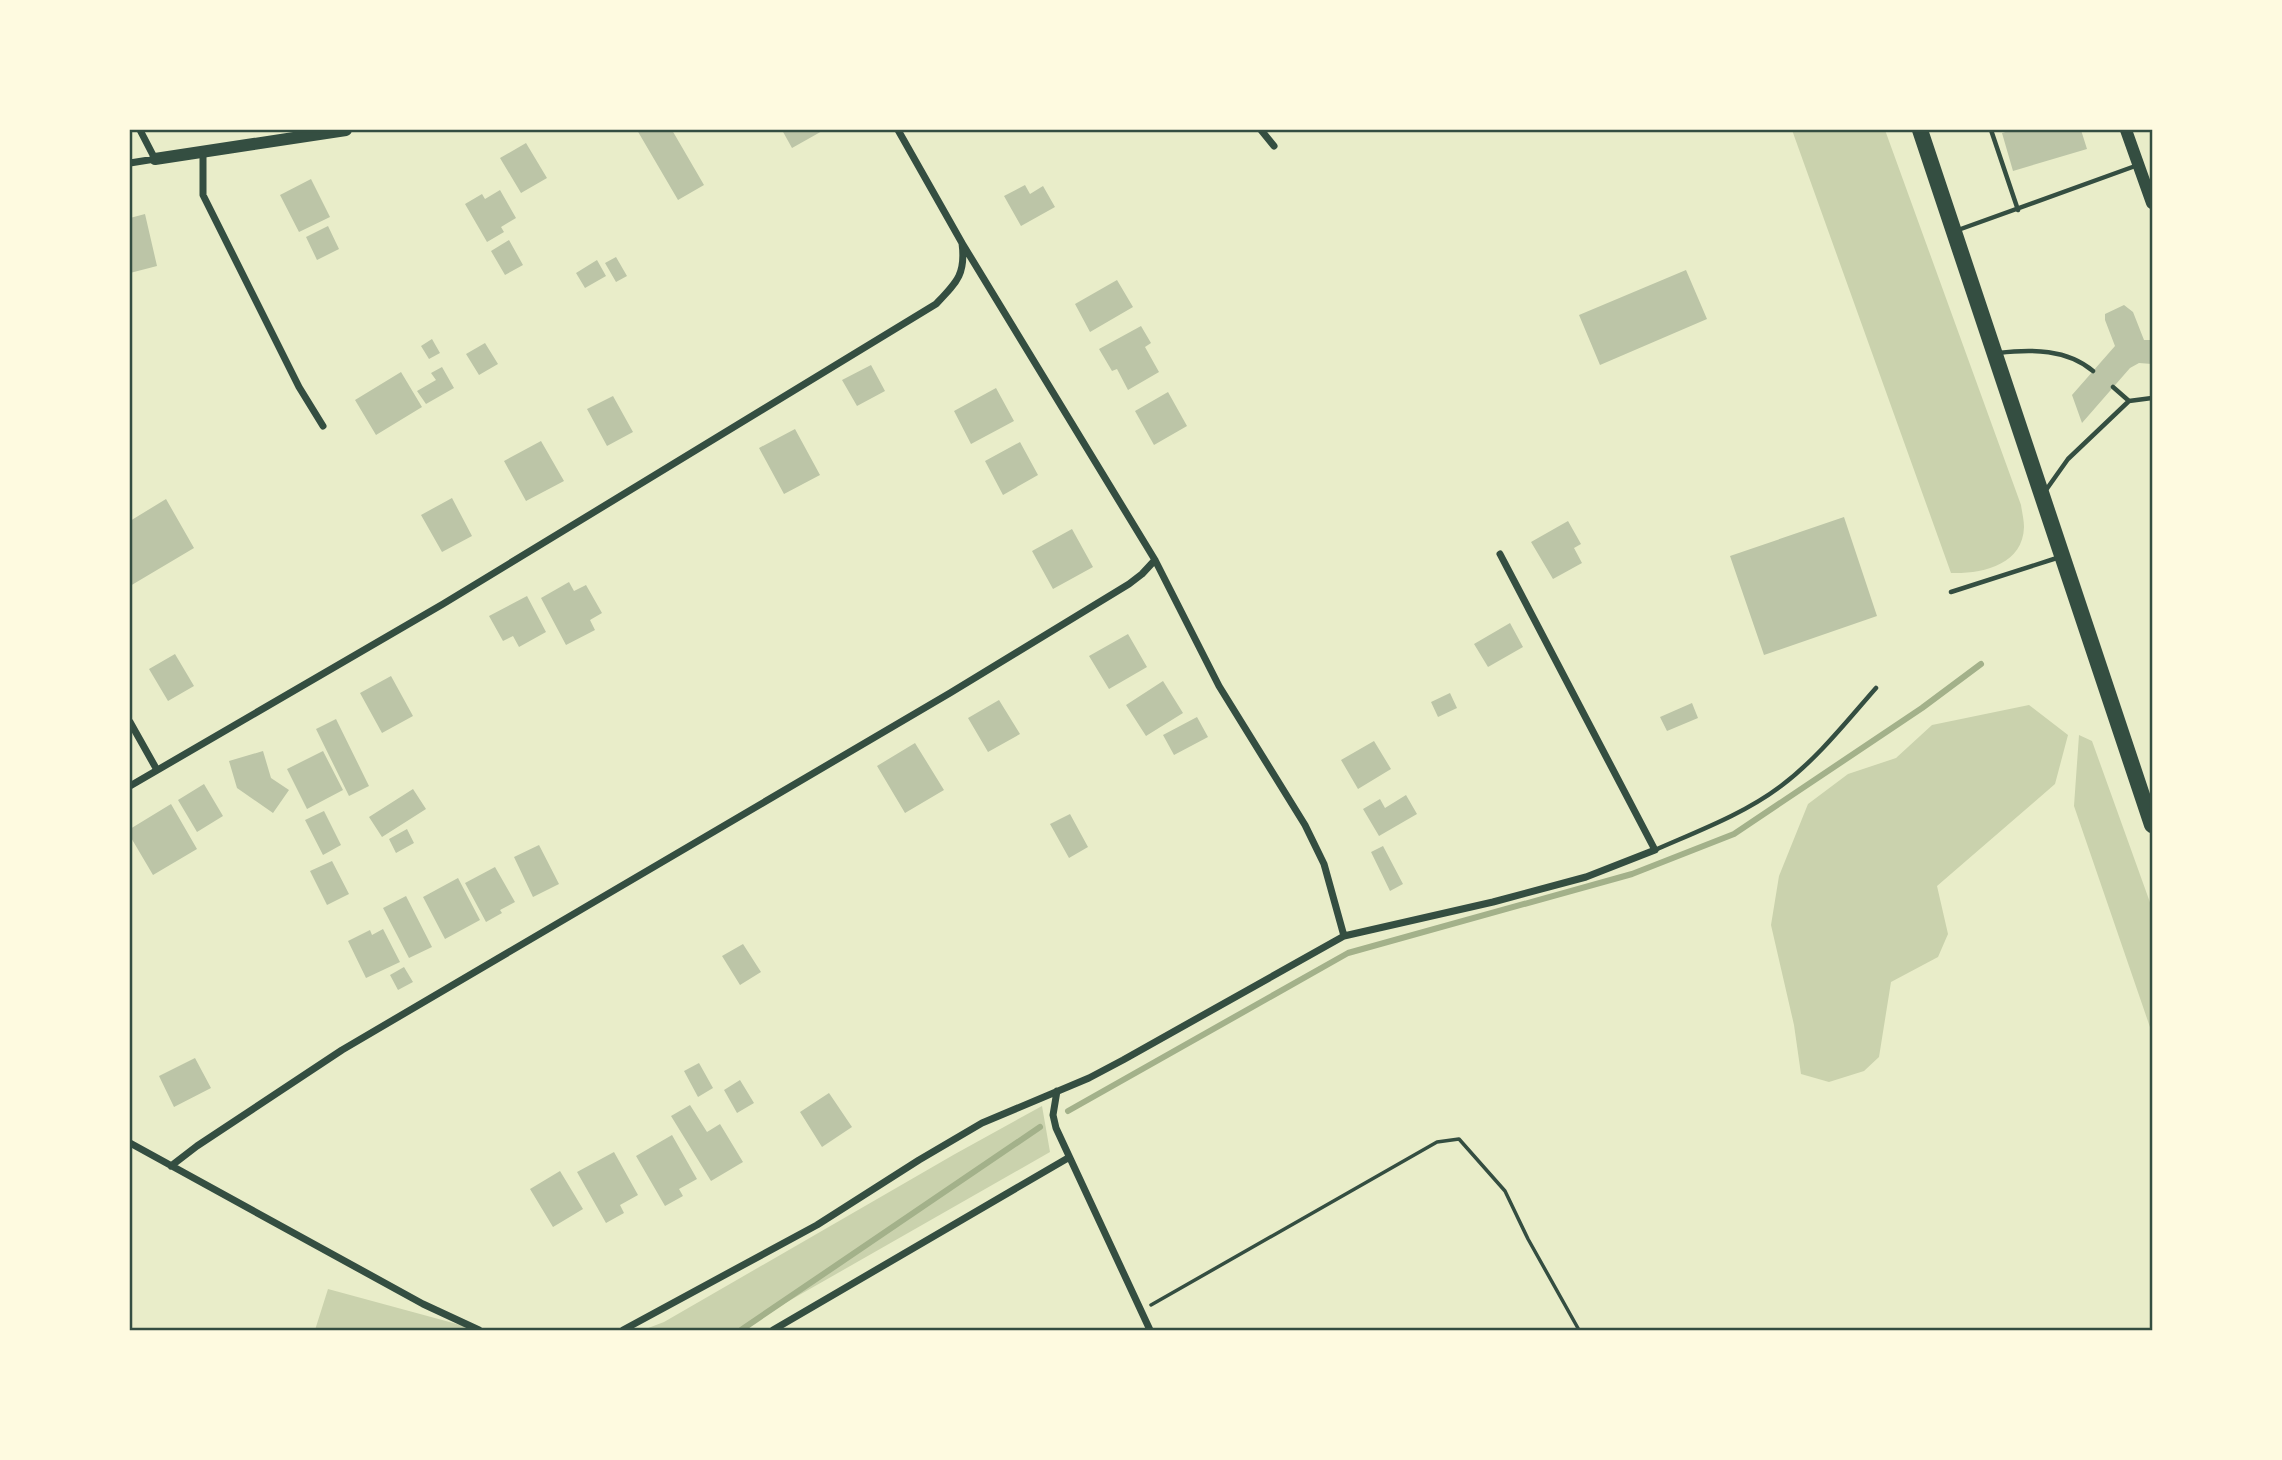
<svg xmlns="http://www.w3.org/2000/svg" width="2282" height="1460" font-family="'DM Sans',sans-serif">
<style>
.green{fill:#cad2ad}
.lines{fill:none;stroke-linecap:round;stroke-linejoin:round}
.stream{stroke:#a3b18a;stroke-width:6}
.building{fill:#bcc5a7}
.path{stroke:#344e41;stroke-width:3.5}
.service{stroke:#344e41;stroke-width:4.5}
.minor{stroke:#344e41;stroke-width:7}
.tertiary{stroke:#344e41;stroke-width:12}
.trunk{stroke:#344e41;stroke-width:16}
.neatline{fill:none;stroke:#344e41;stroke-width:2.5}
</style>
<rect width="100%" height="100%" fill="#e9edc9"/>
<path class="green" d="M1792,130h93l136,375c1,7 3,15 3,22 -1,38 -42,47 -73,46z
M2029,705l39,30 -13,49 -118,102 11,48 -10,23 -47,25 -12,75 -15,14 -35,11 -28,-8 -7,-49 -23,-100 8,-49 29,-72 40,-30 48,-16 36,-33z
M2079,735l13,6 60,167v125l-78,-227z
M1042,1106l8,46 -312,178h-95l21,-8 291,-168z
M328,1289l151,41h-164z"/>
<g class="lines">
<path class="stream" d="M1068,1111l280,-158 284,-79 102,-40 188,-126 59,-44
M741,1330l299,-203"/>
</g>
<path class="building" d="M637,130h35l32,55 -26,15z
M782,130h42l-32,18z
M2013,130h68l6,19 -74,22 -11,-38z
M526,143l21,35 -26,15 -21,-35z
M311,179l19,38 -31,15 -19,-37z
M1025,185l5,9 13,-8 12,21 -34,19 -17,-30z
M500,190l16,28 -15,9 3,5 -17,10 -22,-38 17,-10 3,5z
M145,214l12,52 -27,7v-55z
M328,226l11,23 -22,11 -11,-23z
M509,240l14,25 -18,10 -14,-24z
M616,257l11,19 -11,6 -11,-19z
M597,260l9,16 -21,12 -9,-15z
M1686,270l21,49 -107,46 -21,-50z
M1117,280l16,27 -43,25 -15,-28z
M2124,305l9,7 11,28h8v24l-13,-1 -9,5 -48,55 -10,-28 43,-49 -10,-26v-6z
M1141,326l10,17 -6,4 14,25 -31,18 -11,-21 -5,2 -13,-22z
M432,339l8,14 -11,6 -8,-13z
M485,343l13,21 -19,11 -13,-21z
M871,365l14,26 -28,15 -15,-26z
M442,367l12,21 -28,16 -9,-13 19,-11 -5,-7z
M401,372l21,35 -46,28 -21,-35z
M996,388l18,33 -43,23 -17,-33z
M1168,392l19,34 -33,19 -19,-34z
M613,396l20,36 -26,14 -20,-37z
M795,429l25,46 -36,19 -25,-46z
M541,441l23,40 -38,20 -22,-40z
M1020,442l18,33 -35,20 -18,-34z
M452,498l20,38 -30,16 -21,-37z
M166,499l28,49 -64,38v-65z
M1844,517l33,99 -113,39 -34,-99z
M1568,521l13,23 -7,4 8,15 -29,16 -22,-37z
M1072,529l21,38 -40,22 -21,-38z
M569,582l5,9 12,-6 16,28 -12,7 5,10 -29,15 -25,-47z
M527,596l19,36 -27,15 -6,-11 -10,5 -14,-25z
M1510,623l13,24 -35,20 -14,-23z
M1128,634l19,33 -38,22 -20,-33z
M175,654l19,32 -26,15 -19,-32z
M391,676l22,40 -31,17 -22,-40z
M1163,681l20,32 -37,23 -20,-31z
M1450,693l7,15 -19,9 -7,-15z
M999,700l21,34 -32,18 -20,-34z
M1692,703l6,15 -31,13 -7,-14z
M1197,717l11,20 -34,18 -11,-20z
M336,719l33,67 -20,10 -33,-67z
M1374,741l17,28 -33,20 -17,-29z
M915,743l29,47 -39,23 -28,-47z
M263,751l8,27 18,12 -16,23 -36,-25 -8,-27z
M323,751l20,39 -36,19 -20,-40z
M204,784l19,32 -26,16 -19,-32z
M413,789l13,20 -44,28 -13,-20z
M1406,795l11,19 -38,22 -16,-27 17,-10 5,9z
M171,804l26,45 -44,26 -23,-39v-7z
M324,811l17,34 -18,10 -18,-35z
M1070,814l18,33 -19,11 -19,-34z
M407,829l7,14 -18,10 -7,-14z
M539,845l20,39 -26,13 -19,-40z
M1383,846l20,38 -13,7 -19,-39z
M332,861l17,33 -22,11 -17,-34z
M495,867l20,35 -15,8 2,3 -16,9 -21,-39z
M458,878l22,42 -35,19 -22,-42z
M406,896l26,51 -23,11 -26,-50z
M383,929l17,33 -34,16 -18,-37 22,-11 2,5z
M743,944l18,28 -21,13 -18,-29z
M404,967l9,15 -15,8 -8,-15z
M195,1058l16,30 -37,19 -15,-31z
M699,1063l14,25 -15,9 -14,-26z
M740,1080l14,23 -17,10 -13,-23z
M829,1093l23,34 -30,20 -22,-35z
M690,1105l17,27 13,-8 23,38 -32,19 -40,-65z
M672,1135l25,44 -18,10 4,7 -18,10 -29,-50z
M614,1152l24,43 -18,10 4,8 -18,10 -29,-51z
M560,1171l23,38 -30,18 -23,-38z"/>
<g class="lines">
<path class="path" d="M1151,1305l286,-163 22,-3 46,52 23,48 51,91"/>
<path class="service" d="M1991,130l27,80
M1958,230l180,-65
M1998,353c34,-4 69,-4 95,18
M2113,387l16,14
M2046,490l22,-31 61,-58 23,-3
M1951,592l109,-35
M1655,850c43,-19 89,-36 126,-64 36,-27 65,-64 95,-98"/>
<path class="minor" d="M898,130l64,113 193,317 64,126 86,139 19,39 20,72
M1261,130l13,16
M203,152v43l96,192 24,39
M130,163l25,-4 -15,-29
M130,722l27,48
M130,786l313,-182 493,-300c21,-22 30,-30 26,-61
M1057,1091l-4,24 3,13 94,202
M130,1143l293,161 56,26
M171,1166l26,-20 145,-96 608,-357 179,-109 13,-10 13,-14
M623,1330l194,-105 102,-65 63,-37 107,-45 34,-18 221,-124 149,-34 93,-25 69,-27 -155,-296
M773,1330l295,-172"/>
<path class="tertiary" d="M2126,130l26,73
M155,159l191,-29"/>
<path class="trunk" d="M1920,130l232,695"/>
</g>
<rect width="2282" height="1460" fill="none" stroke="#fefae0" stroke-width="262"/>
<rect x="131" y="131" width="2020" height="1198" class="neatline"/>
</svg>
